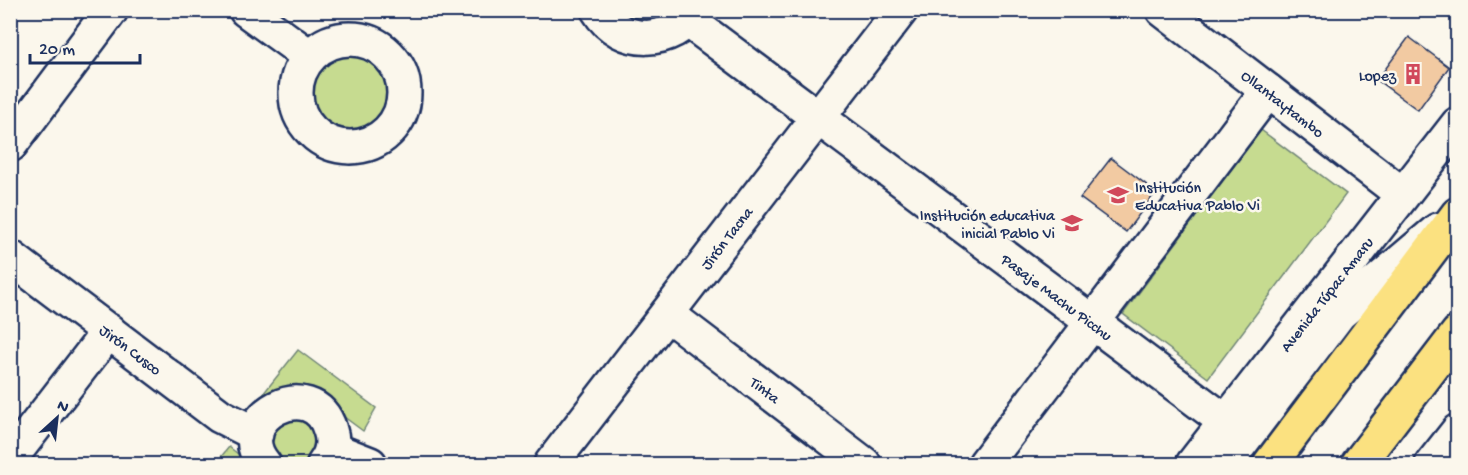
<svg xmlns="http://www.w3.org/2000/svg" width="1468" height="475" font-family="'Gochi Hand',sans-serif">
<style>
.green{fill:#c6db90;stroke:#708577;stroke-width:1.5}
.building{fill:#f2caa2;stroke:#1b2f5e;stroke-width:1.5}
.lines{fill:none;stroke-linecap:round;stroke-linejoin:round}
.minor-casing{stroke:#1b2f5e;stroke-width:38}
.highway-casing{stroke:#1b2f5e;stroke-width:38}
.minor{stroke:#fbf7ec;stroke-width:33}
.highway{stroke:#fbe180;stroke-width:33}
.labels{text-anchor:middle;stroke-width:5;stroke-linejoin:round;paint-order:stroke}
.poi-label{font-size:16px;fill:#1b2f5e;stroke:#fbf7ec;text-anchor:end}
.street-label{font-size:16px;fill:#1b2f5e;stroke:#fbf7ec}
</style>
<rect width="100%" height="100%" fill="#fbf7ec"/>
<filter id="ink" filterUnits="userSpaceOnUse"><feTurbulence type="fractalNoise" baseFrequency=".0167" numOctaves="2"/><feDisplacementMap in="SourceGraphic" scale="12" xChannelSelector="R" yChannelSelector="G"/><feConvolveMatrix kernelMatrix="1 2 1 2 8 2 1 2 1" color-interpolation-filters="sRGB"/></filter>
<g filter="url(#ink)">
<path class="green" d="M617,11h59c-24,13 -35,15 -59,0z
M309 93a42 42 0 1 1 84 0a42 42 0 1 1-84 0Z
M1261,130l85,64 -138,184 -85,-64z
M298,350l78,58 -13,23 -38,-28 -53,-4 -9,-5z
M289,413l31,13 -5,33c-12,8 -37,11 -44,-6 -3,-7 -1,-18 -1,-25z
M229,447l22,17h-36z"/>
<path class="building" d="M1409,37l40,30 -31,43 -41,-30z
M1111,158l45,34 -30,40 -46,-34z"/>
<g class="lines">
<defs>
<g id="minor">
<path d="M246,10l63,46"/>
<path d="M598,10c23,38 75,35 98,0"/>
<path id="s1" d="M1163,10l239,184"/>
<path id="s2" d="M689,21l537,401"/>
<circle cx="350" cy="93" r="54"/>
<path d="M10,145l101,-135"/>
<path id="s3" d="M10,257l210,159 36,18"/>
<path id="s4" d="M667,314l197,150"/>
<path d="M332,449l38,15"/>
<path d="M10,459l99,-128"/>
<path d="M264,464c-38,-46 49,-92 66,-34 4,12 2,24 -6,34"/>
<path id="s5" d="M551,464l350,-454"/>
<path d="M985,464l283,-373"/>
<path id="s6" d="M1193,464l265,-340"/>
<path d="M1225,464l114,-150 99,-84"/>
<path d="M1432,464l26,-33"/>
</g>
<path id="highway" d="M1270,464l188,-250
M1358,464l100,-131"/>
</defs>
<use href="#minor" class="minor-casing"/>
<use href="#highway" class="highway-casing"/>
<use href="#minor" class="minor"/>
<use href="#highway" class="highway"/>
</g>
</g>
<defs>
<symbol id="building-bare" viewBox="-9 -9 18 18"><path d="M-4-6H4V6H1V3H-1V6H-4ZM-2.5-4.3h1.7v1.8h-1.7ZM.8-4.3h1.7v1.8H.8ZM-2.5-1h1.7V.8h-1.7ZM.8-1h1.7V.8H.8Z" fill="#d1495b" stroke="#fbf7ec" stroke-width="2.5" paint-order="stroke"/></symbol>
<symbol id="school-bare" viewBox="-9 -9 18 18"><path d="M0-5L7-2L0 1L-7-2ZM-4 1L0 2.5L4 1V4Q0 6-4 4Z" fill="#d1495b" stroke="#fbf7ec" stroke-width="2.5" paint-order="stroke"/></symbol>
</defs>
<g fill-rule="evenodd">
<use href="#building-bare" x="1398" y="59" width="30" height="30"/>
<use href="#school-bare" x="1103" y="180" width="30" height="30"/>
<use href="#school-bare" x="1057" y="208" width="30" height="30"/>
</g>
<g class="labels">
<g class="poi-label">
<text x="1396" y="80">Lopez</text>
<text x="1135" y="192" text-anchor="start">Institución<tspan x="1135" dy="18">Educativa Pablo Vi</tspan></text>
<text x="1055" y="220">Institución educativa<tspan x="1055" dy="18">inicial Pablo Vi</tspan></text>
</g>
<g class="street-label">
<text dy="6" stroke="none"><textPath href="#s1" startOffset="152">Ollantaytambo</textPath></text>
<text dy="6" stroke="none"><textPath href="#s5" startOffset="286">Jirón Tacna</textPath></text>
<text dy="6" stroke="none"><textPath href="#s6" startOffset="216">Avenida Túpac Amaru</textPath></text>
<text dy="6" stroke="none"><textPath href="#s2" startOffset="460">Pasaje Machu Picchu</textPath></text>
<text dy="6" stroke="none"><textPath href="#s3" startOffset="152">Jirón Cusco</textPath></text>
<text dy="6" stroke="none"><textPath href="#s4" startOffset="124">Tinta</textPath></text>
</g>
</g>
<rect width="1468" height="475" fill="none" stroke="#fbf7ec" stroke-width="36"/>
<rect x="18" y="18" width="1432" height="439" fill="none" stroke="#1b2f5e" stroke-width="2" filter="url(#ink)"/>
<g transform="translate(57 418) rotate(27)" stroke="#fbf7ec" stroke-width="4.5" paint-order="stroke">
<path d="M0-4.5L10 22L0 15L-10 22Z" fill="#1b2f5e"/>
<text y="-9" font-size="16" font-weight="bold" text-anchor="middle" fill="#1b2f5e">N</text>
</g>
<path d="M30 54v9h110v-9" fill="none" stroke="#1b2f5e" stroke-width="3"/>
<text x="39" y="54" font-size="18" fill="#1b2f5e" stroke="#fbf7ec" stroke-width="4.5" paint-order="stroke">20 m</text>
</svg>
